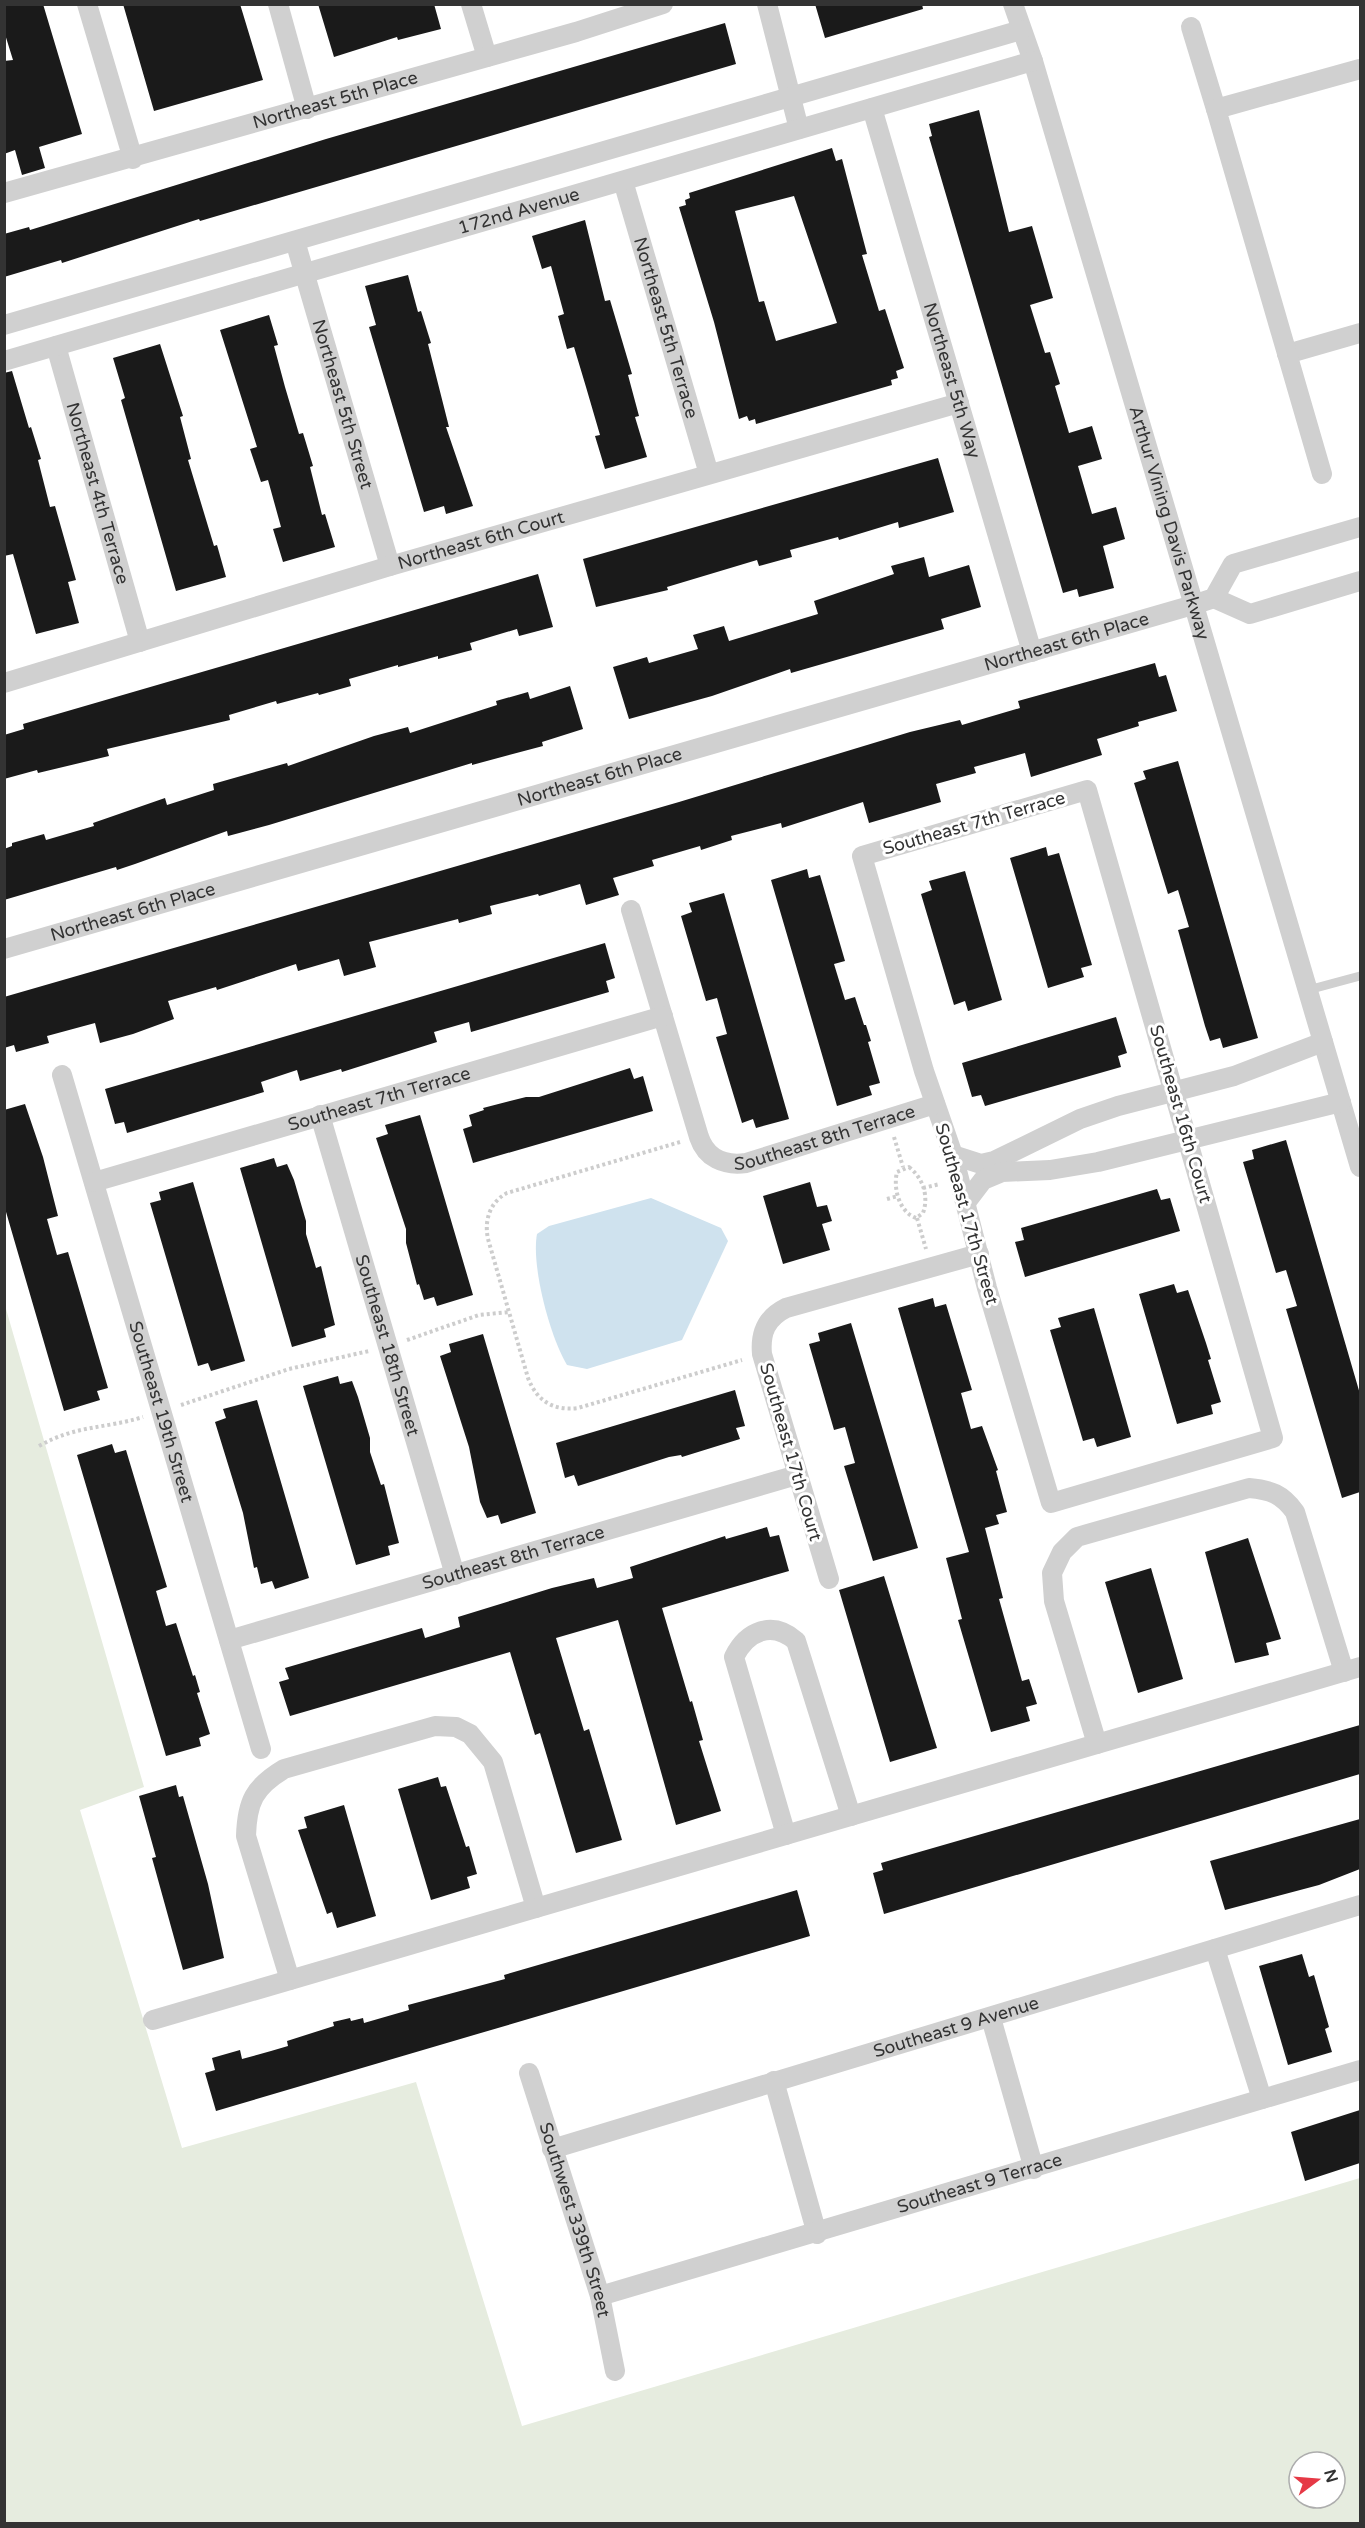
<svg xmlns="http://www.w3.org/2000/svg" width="1365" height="2528" font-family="'Varela Round',sans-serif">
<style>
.green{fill:#e6ecdf;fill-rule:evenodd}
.water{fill:#cfe2ee}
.building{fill:#1a1a1a;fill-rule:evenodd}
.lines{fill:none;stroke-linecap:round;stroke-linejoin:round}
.path{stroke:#cdcdcd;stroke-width:4;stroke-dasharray:3 3;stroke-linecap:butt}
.service{stroke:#d0d0d0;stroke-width:9}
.minor{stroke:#d0d0d0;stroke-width:20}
.labels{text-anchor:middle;stroke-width:6;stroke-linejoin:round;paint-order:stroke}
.street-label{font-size:18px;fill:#333;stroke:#fff}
</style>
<rect width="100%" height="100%" fill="#fff"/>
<path class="green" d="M4,1302l140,485 -64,23 102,338 234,-66 106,344 838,-248v345h-1355zM1299,2462h36v36h-36z"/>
<path class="water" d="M651,1198l70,30 7,13 -46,99 -95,29 -20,-4c-17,-28 -36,-99 -30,-131l12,-8z"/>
<path class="building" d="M4,4h39l39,130 -43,13 6,21 -23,7 -7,-25 -11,4v-93l9,-1 -9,-29z
M123,4h117l23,76 -109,31z
M318,4h116l7,25 -43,11 -1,-3 -63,20z
M815,4h107l1,5 -98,29z
M725,23l11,41 -536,157 -1,-2 -137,44 -1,-3 -57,17v-43l25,-7 1,3 296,-91z
M979,110l30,122 23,-6 21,72 -23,7 15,48 5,-1 10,32 -5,2 14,47 23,-7 10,33 -24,7 14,48 24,-7 9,32 -22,7 11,42 -35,9 -2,-8 -14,4 -134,-456 3,-1 -3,-12z
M832,148l4,13 6,-2 25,95 -5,1 17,56 6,-2 19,59 -8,3 2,7 -7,2 1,5 -136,39 -1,-5 -6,2 -2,-5 -8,3 -25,-97 -35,-115 7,-2 -1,-5 5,-2 -1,-5zM794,196l43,127 -61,18 -12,-40 -5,1 -24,-91z
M585,220l20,81 5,-1 22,74 -4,1 11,41 -4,1 12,40 -42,12 -10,-33 5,-1 -14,-48 -12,-40 -7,2 -9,-33 6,-2 -13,-48 -9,3 -10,-33z
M408,275l10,37 3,-1 10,32 -3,1 21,83h-3l27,79 -27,8 -2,-8 -20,6 -55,-185 7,-2 -11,-39z
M269,315l9,30 -4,1 11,41 14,47 4,-1 10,33 -3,1 12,48 3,-1 10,33 -52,15 -10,-33 8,-2 -13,-47 -7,2 -11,-33 7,-2 -37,-117z
M160,344l23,72 -3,1 11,42 -3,1 26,86 3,-1 9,32 -50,14 -55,-191 4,-2 -12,-40z
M12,371l17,57 2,-1 10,32 -3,1 12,47 5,-1 21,74 -8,2 11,41 -43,11 -23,-80 -9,2v-183z
M938,458l16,54 -55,16 -1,-6 -59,18 -1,-3 -48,13 2,7 -33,9 -2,-6 -90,27 1,3 -72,17 -13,-48z
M924,557l5,20 40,-12 12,42 -40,12 3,10 -153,44 -1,-4 -78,27 -83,23 -16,-52 34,-10 2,6 49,-14 -5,-14 31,-9 5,15 89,-27 -4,-13 80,-27 -3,-8z
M538,574l15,53 -34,9 -2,-7 -47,14 2,7 -34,9v-3l-40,11v-2l-49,14 2,7 -32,9 -1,-2 -41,11 -1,-3 -47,14 1,5 -123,29 2,7 -71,17 -1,-3 -33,9v-44l20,-6 -1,-5z
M1155,663l4,14 7,-2 11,36 -39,11 1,4 -42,13 5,16 -71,22 -6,-24 -51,14 2,6 -40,11 5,18 -72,21 -6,-21 -81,26 -1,-5 -50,13 1,4 -31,10 -1,-4 -48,14 2,6 -41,12 6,17 -33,10 -6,-21 -41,12 -1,-2 -48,12 2,8 -33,9 -1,-4 -89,23 7,25 -32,9 -5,-17 -41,12 -2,-7 -79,26 -1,-3 -48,14 6,18 -41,15 -33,9 -5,-20 -48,13 2,7 -33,9 -2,-7 -10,3v-51l675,-195 231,-70 50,-12 2,5 58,-17 -2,-7z
M570,686l13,43 -41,13 1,4 -71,19v-2l-203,62 -41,11 -1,-5 -92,33 -18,6 -1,-3 -112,33v-51l8,-3v-3l32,-9 2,6 48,-14 -1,-3 72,-25 2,7 47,-15 -1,-6 74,-21 1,3 86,-30 34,-9 2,6 87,-28 -1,-4 32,-9 2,7z
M1178,761l80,277 -35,10 -3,-10 -10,3 -5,-15 -27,-96 11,-3 -11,-37 -10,4 -34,-111 12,-4 -3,-8z
M1046,847l2,9 11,-3 33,112 -11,3 3,9 -36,11 -38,-130z
M807,869l2,9 11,-3 25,86 -11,3 11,36 10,-3 9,28h2l5,16 -3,1 12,41 -11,3 3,9 -35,11 -66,-226z
M965,871l37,129 -34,11 -3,-10 -11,4 -33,-111 11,-4 -3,-9z
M724,893l65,226 -33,9 -3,-9 -11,4 -26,-86 11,-3 -10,-36 -11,3 -25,-85 11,-4 -3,-9z
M605,943l10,35 -9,3 3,11 -138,40 -2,-10 -35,10 3,10 -95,30 -1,-3 -41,12 -3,-11 -36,12 3,10 -137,41 -3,-11 -9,2 -10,-35z
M1116,1017l11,36 -9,3 3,11 -136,39 -4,-11 -9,2 -10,-34z
M630,1068l4,11 9,-3 10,35 -180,52 -10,-34 9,-3 -3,-11 15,-5 -1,-2 43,-11h13z
M25,1104l18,53 15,59 -11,3 10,36 11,-3 40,136 -11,3 3,9 -36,11 -60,-206v-95z
M420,1115l53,180 -36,11 -3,-9 -10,3 -5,-16 -2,1 -11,-42v-14l-30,-91 12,-4 -3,-9z
M1286,1140l74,254v98l-18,6 -56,-189 11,-3 -11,-36 -10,3 -33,-111 11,-3 -2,-9z
M274,1158l3,9 10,-3 7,16 12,41v13l10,34 5,-2 14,59 -11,4 2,8 -34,10 -52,-179z
M193,1182l52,179 -34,10 -3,-8 -10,3 -48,-163 11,-3 -2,-8z
M810,1182l7,25 10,-2 5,16 -10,3 8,26 -47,14 -20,-68z
M1157,1189l4,11 9,-2 10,33 -155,46 -10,-35 9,-2 -3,-12z
M1174,1284l3,9 11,-3 18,53 5,16 -3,1 13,42 -10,3 2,9 -36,10 -38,-130z
M933,1298l2,9 11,-3 26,86 -11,3 10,36 11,-3 16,44 -2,1 11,41 -11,3 3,9 -14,4 18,70 -4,1 23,82 7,-2 8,25 -11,3 4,14 -39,11 -33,-112 4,-1 -16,-61 23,-6 -71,-244z
M1094,1308l37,129 -34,10 -3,-9 -11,3 -33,-111 11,-3 -3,-9z
M851,1323l67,225 -45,13 -29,-95 11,-3 -10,-36 -11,3 -25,-86 11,-3 -2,-8z
M483,1334l53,179 -35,11 -3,-9 -11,3 -7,-16 -11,-55 -29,-91 11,-4 -2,-8z
M338,1376l2,8 12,-3 6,16 12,41v14l11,33 3,-1 15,59 -11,3 2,9 -34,10 -53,-179z
M735,1390l10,36 -9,2 4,11 -58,18 -1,-2 -12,2 -91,29 -4,-11 -9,3 -9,-35z
M257,1400l52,178 -34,11 -3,-8 -11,3 -4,-17 -3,1 -11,-55 -28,-91 11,-4 -3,-9z
M112,1444l3,9 11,-3 41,137 -11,4 10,35 10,-3 17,53 2,-1 5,17 -3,1 13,41 -11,4 2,8 -35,10 -89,-301z
M767,1527l3,10 9,-2 10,36 -127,37 28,94 2,-1 11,39 -4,1 22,70 -45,14 -58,-205 -62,18 28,93 5,-2 33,111 -46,13 -36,-120 -5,2 -25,-83 -220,64 -11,-34 10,-3 -4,-11 137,-40 3,10 35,-11 -2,-10 94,-29 42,-10 3,10 36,-10 -3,-11 95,-31 1,3z
M1248,1538l33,101 -15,4 3,12 -34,8 -30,-111z
M1151,1568l32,111 -45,14 -33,-111z
M884,1576l53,172 -47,14 -51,-172z
M1360,1725v49l-476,140 -11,-41 10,-3 -2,-7z
M438,1777l3,10 5,-1 20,61 3,-1 8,28 -10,3 3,11 -39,12 -33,-111z
M176,1785l3,12 4,-1 25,88 16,74 -41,12 -31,-112 4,-1 -17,-61z
M344,1805l32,111 -39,12 -5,-16 -5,2 -29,-84 9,-2 -3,-11z
M1360,1819v50l-41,16 -94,25 -15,-49z
M797,1890l13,46 -594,175 -11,-38 10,-3 -3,-12 28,-8 2,9 29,-8 17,-5 -1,-5 47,-15 -1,-4 17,-4 1,3 12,-3 1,5 45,-13 -1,-5 97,-26 -1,-4z
M1302,1954l7,23 5,-2 15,52 -4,2 7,23 -44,13 -29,-99z
M1360,2110v53l-55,18 -14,-49z"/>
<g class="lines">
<path class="path" d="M894,1137l9,30
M680,1142l-173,51c-17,9 -23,27 -19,46l40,139c9,23 25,33 50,30l164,-48
M909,1167c14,11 20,29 14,46l-7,5c-17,-6 -23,-30 -19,-46z
M923,1188l17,-4
M887,1199l11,-3
M917,1218l9,31
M407,1340l72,-25 30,-3
M181,1405l108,-36 80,-18
M39,1446c37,-21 65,-17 104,-29"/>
<path class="service" d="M1308,990l52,-14"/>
<g class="minor">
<path d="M87,4l46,155"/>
<path d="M278,4l29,105"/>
<path d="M471,4l16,53"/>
<path d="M767,4l32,125"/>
<path id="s1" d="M1013,4l20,57 327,1106"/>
<path d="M1191,27l25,82"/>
<path id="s2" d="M872,108l160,544"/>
<path id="s3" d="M623,181l86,293"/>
<path id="s4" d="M4,193l572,-161 87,-28"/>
<path id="s5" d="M295,241l95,325"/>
<path d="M4,325l1017,-295"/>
<path id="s6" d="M56,346l84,296"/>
<path d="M1287,354l73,-21"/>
<path id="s7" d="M4,361l1029,-300"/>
<path d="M1322,474l-106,-365 144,-40"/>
<path d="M1214,598l36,16 110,-33"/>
<path id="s8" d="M4,683l386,-117 569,-163"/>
<path d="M1087,790l186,648 -222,65 -64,-215 -34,-133 -29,-84 -62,-215z"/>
<path id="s9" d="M631,910l68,227c7,21 25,29 47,26l189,-59"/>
<path id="s10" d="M4,949l1189,-344 21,-7 19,-34 127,-37"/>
<path id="s11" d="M62,1075l199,674"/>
<path id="s12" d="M320,1115l135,460"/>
<path d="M953,1155l28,9 13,-3 86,-42 38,-13 116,-30 89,-34"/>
<path id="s13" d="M94,1182l569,-166"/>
<path d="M967,1201l16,-21 19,-8 48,-2 48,-8 243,-60"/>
<path d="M829,1579l-67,-225c-2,-21 4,-36 24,-46l193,-54"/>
<path id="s14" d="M229,1640l568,-165"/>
<path d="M1097,1744l-43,-143 -2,-28 10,-21 15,-15 172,-49c22,2 33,6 46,24l49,160"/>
<path d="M786,1835l-52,-178c13,-26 38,-37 62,-16l55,175"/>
<path d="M1215,1949l47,150"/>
<path d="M290,1980l-44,-144c1,-34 8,-49 38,-67l151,-43 21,1 14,7 23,28 43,146"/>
<path d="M991,2018l43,151"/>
<path d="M153,2020l1207,-353"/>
<path id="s15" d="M529,2073l71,223 15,75"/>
<path d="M774,2081l43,153"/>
<path id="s16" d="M552,2149l808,-244"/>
<path id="s17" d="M600,2296l760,-226"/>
</g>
</g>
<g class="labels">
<g class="street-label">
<text dy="6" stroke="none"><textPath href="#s4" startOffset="344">Northeast 5th Place</textPath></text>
<text dy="6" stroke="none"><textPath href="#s7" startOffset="536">172nd Avenue</textPath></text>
<text dy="6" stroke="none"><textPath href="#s3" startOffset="153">Northeast 5th Terrace</textPath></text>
<text dy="6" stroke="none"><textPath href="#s2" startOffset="284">Northeast 5th Way</textPath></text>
<text dy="6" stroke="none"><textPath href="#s5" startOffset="170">Northeast 5th Street</textPath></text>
<text dy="6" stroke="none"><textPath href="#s6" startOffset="153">Northeast 4th Terrace</textPath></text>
<text dy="6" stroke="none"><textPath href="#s1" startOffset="542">Arthur Vining Davis Parkway</textPath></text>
<text dy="6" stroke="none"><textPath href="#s8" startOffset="498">Northeast 6th Court</textPath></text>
<text dy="6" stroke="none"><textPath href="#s10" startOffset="1106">Northeast 6th Place</textPath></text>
<text dy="6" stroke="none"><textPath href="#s10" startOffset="620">Northeast 6th Place</textPath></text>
<text transform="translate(974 823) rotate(-16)" y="6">Southeast 7th Terrace</text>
<text dy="6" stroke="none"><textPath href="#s10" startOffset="134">Northeast 6th Place</textPath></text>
<text dy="6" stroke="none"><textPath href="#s13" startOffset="297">Southeast 7th Terrace</textPath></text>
<text transform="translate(1181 1114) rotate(74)" y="6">Southeast 16th Court</text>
<text dy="6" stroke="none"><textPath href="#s9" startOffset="378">Southeast 8th Terrace</textPath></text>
<text transform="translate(967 1214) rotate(74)" y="6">Southeast 17th Street</text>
<text dy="6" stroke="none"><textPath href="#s12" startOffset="240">Southeast 18th Street</textPath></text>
<text dy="6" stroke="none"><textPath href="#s11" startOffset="351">Southeast 19th Street</textPath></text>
<text transform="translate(791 1452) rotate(74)" y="6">Southeast 17th Court</text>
<text dy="6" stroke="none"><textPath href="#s14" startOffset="296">Southeast 8th Terrace</textPath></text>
<text dy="6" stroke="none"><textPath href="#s16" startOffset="422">Southeast 9 Avenue</textPath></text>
<text dy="6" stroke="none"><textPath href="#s17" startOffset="396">Southeast 9 Terrace</textPath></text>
<text dy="6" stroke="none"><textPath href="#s15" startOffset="154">Southwest 339th Street</textPath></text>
</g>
</g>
<rect width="1365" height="2528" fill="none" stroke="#333333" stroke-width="12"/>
<g transform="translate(1317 2480) rotate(74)"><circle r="28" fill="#ffffff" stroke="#adadad" stroke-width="1.5"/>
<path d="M0-4.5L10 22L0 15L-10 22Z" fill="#e63946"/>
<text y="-9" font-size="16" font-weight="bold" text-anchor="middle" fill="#333333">N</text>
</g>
</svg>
